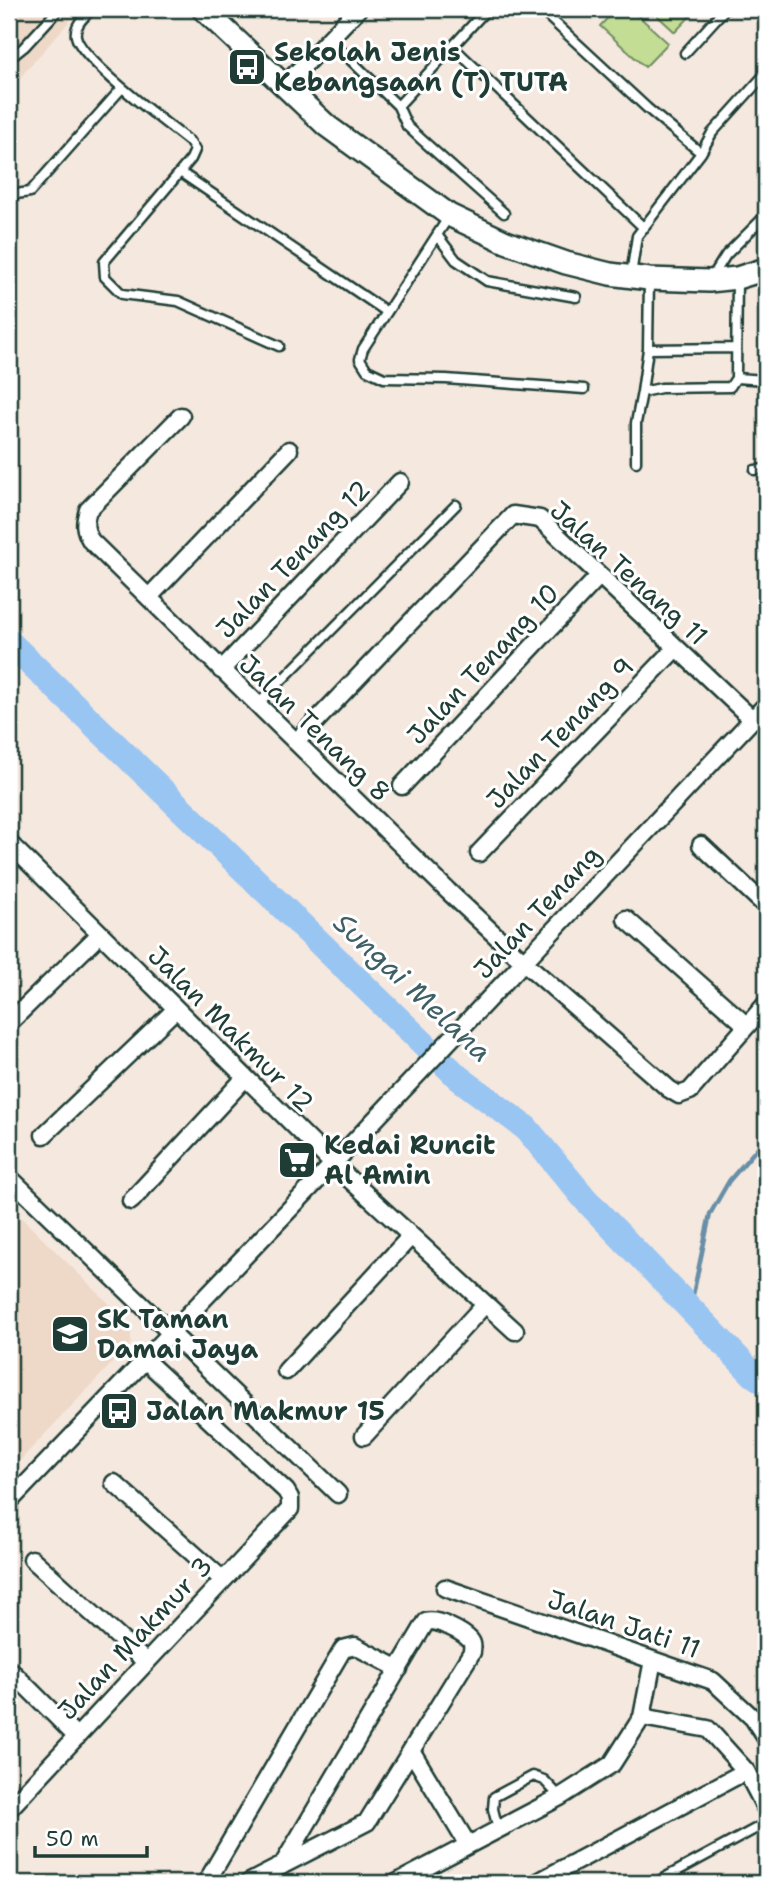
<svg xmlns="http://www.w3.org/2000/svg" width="775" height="1892" font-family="'Shantell Sans',sans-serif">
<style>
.built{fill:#eed8c7}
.green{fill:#c3dd94;stroke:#718d64;stroke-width:2}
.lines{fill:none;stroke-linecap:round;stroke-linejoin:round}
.stream{stroke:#688fa7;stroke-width:4.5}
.river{stroke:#99c5f3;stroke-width:26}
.lane-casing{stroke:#1f3d34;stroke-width:13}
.street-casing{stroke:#1f3d34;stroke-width:21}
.secondary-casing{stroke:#1f3d34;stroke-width:26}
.lane{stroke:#fff;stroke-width:8}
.street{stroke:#fff;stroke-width:16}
.secondary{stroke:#fff;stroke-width:21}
.labels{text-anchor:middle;stroke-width:6;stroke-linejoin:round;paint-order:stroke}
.poi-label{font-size:26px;font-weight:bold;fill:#1f3d34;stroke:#fff;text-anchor:start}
.street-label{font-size:26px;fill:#1f3d34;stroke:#fff}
.water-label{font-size:28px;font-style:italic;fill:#3e5f64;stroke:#fff}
</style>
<rect width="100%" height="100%" fill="#f5e8de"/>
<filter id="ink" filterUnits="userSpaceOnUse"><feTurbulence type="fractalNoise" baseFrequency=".0143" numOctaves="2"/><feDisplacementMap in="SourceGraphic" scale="14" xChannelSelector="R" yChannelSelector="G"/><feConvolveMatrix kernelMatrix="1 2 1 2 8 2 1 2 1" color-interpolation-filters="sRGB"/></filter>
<g filter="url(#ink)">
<path class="built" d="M9,9h71l-71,81z
M9,1206l122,119v18l-122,129z"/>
<path class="green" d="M616,9h15l37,34 -23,24 -45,-41z
M650,9h47l-22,23z"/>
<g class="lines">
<path class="stream" d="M690,1309l20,-95 19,-33 37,-43"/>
<path class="river" d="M9,642l450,436 67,50 60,72 167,174 13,9"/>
<defs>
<path id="lane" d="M92,9c-7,7 -18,16 -16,27 4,23 92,89 113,105l6,9 -4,9 -87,103 1,15 17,17 56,7 101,45
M540,9l107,99 54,45 -64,83 -6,39
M329,39l69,67 9,20 14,13 83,74
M453,47l191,181
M685,53l40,-44
M9,59l15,-12 35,-38
M398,106l89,-97
M701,153l11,-20 54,-60
M180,172l207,140
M9,195l21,-3 92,-104
M448,218l-85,131 -3,10 7,11 17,8 62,1 138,10
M437,235l19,25 31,21 89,16
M649,279l-1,70 -6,43 19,-4 69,-1 6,-9 1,-100
M711,279l15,-24 40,-40
M648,349l87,-1
M736,378l30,2
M636,462v-39l6,-31
M755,470l11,-1
M258,704l198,-199
M498,1829l-5,-20 1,-12 39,-21 11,4 16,17
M655,1883l111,-60"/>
<path id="street" d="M284,86l74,-77
M181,416l-93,94c-4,13 -4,19 3,31l357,350 76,71 145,127 10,6 11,-4 76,-87
M149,597l140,-147
M221,670l179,-188
M296,742l217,-227 27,4 213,201
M402,786l197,-210
M9,843l324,321 182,167
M701,845l65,61
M479,853l197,-205
M626,919l120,106
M9,1023l91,-89
M44,1135l132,-126
M9,1177l329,317
M131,1201l114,-123
M286,1371l125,-135
M364,1436l121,-132
M114,1483l109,97
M9,1502l324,-338 433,-459
M32,1559l114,103
M445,1588l268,93 40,37 13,20
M9,1669l68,68
M642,1717l66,12 38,42 20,38
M412,1752l56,93
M9,1809l281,-300v-11l-4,-7 -141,-131
M206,1883l137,-234 12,-3 44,23
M248,1883l119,-61 105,-170c0,-5 2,-7 -2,-12 -7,-8 -34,-22 -44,-18l-144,244
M396,1883l164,-86 52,-33 30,-47 11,-57
M536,1883l210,-112
M764,1883l2,-1"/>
<path id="secondary" d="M203,9l124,117 122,89 57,27 60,21 44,11 39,5 60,2 28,-3 29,-9"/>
</defs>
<use href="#lane" class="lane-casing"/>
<use href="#street" class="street-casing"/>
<use href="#secondary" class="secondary-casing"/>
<use href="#lane" class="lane"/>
<use href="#street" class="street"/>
<use href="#secondary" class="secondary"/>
</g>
</g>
<defs>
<symbol id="bus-square" viewBox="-11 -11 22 22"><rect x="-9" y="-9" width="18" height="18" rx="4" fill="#1f3d34" stroke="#fff"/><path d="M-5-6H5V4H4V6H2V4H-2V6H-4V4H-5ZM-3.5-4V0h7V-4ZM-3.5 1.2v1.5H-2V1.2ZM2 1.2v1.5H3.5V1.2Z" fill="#fff"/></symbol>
<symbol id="supermarket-square" viewBox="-11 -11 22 22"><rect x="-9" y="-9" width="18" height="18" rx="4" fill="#1f3d34" stroke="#fff"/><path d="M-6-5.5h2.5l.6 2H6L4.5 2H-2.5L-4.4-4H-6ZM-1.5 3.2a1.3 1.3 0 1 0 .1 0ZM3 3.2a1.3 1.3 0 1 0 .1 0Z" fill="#fff"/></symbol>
<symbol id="school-square" viewBox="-11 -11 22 22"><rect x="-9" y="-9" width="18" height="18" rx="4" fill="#1f3d34" stroke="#fff"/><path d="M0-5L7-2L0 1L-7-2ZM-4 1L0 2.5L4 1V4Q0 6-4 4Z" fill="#fff"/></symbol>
</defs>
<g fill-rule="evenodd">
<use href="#bus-square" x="225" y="45" width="44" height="44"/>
<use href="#supermarket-square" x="275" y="1138" width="44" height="44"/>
<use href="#school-square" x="48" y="1312" width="44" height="44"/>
<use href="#bus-square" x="97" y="1389" width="44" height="44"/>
</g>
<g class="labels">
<g class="poi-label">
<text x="274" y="61">Sekolah Jenis<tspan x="274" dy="30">Kebangsaan (T) TUTA</tspan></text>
<text x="324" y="1154">Kedai Runcit<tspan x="324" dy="30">Al Amin</tspan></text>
<text x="97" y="1328">SK Taman<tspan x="97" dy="30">Damai Jaya</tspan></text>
<text x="146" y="1420">Jalan Makmur 15</text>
</g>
<g class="street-label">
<text transform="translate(293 559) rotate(-46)" y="9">Jalan Tenang 12</text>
<text transform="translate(629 573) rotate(42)" y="9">Jalan Tenang 11</text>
<text transform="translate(483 664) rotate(-47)" y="9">Jalan Tenang 10</text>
<text transform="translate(315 728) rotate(44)" y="9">Jalan Tenang 8</text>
<text transform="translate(560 733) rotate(-46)" y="9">Jalan Tenang 9</text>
<text transform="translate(537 912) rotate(-47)" y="9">Jalan Tenang</text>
<text transform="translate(231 1029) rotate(45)" y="9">Jalan Makmur 12</text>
<text transform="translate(624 1624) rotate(19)" y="9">Jalan Jati 11</text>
<text transform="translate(135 1638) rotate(-47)" y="9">Jalan Makmur 3</text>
</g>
<g class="water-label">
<text transform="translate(413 987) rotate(43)" y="10">Sungai Melana</text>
</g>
</g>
<rect width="775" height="1892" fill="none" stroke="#fff" stroke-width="35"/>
<rect x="18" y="18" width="740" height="1857" fill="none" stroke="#1f3d34" stroke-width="2.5" filter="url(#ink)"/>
<path d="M35 1846v10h112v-10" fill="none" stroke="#1f3d34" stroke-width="3.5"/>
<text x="46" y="1846" font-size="21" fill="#1f3d34" stroke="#ffffff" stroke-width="5" paint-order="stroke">50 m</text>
</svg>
